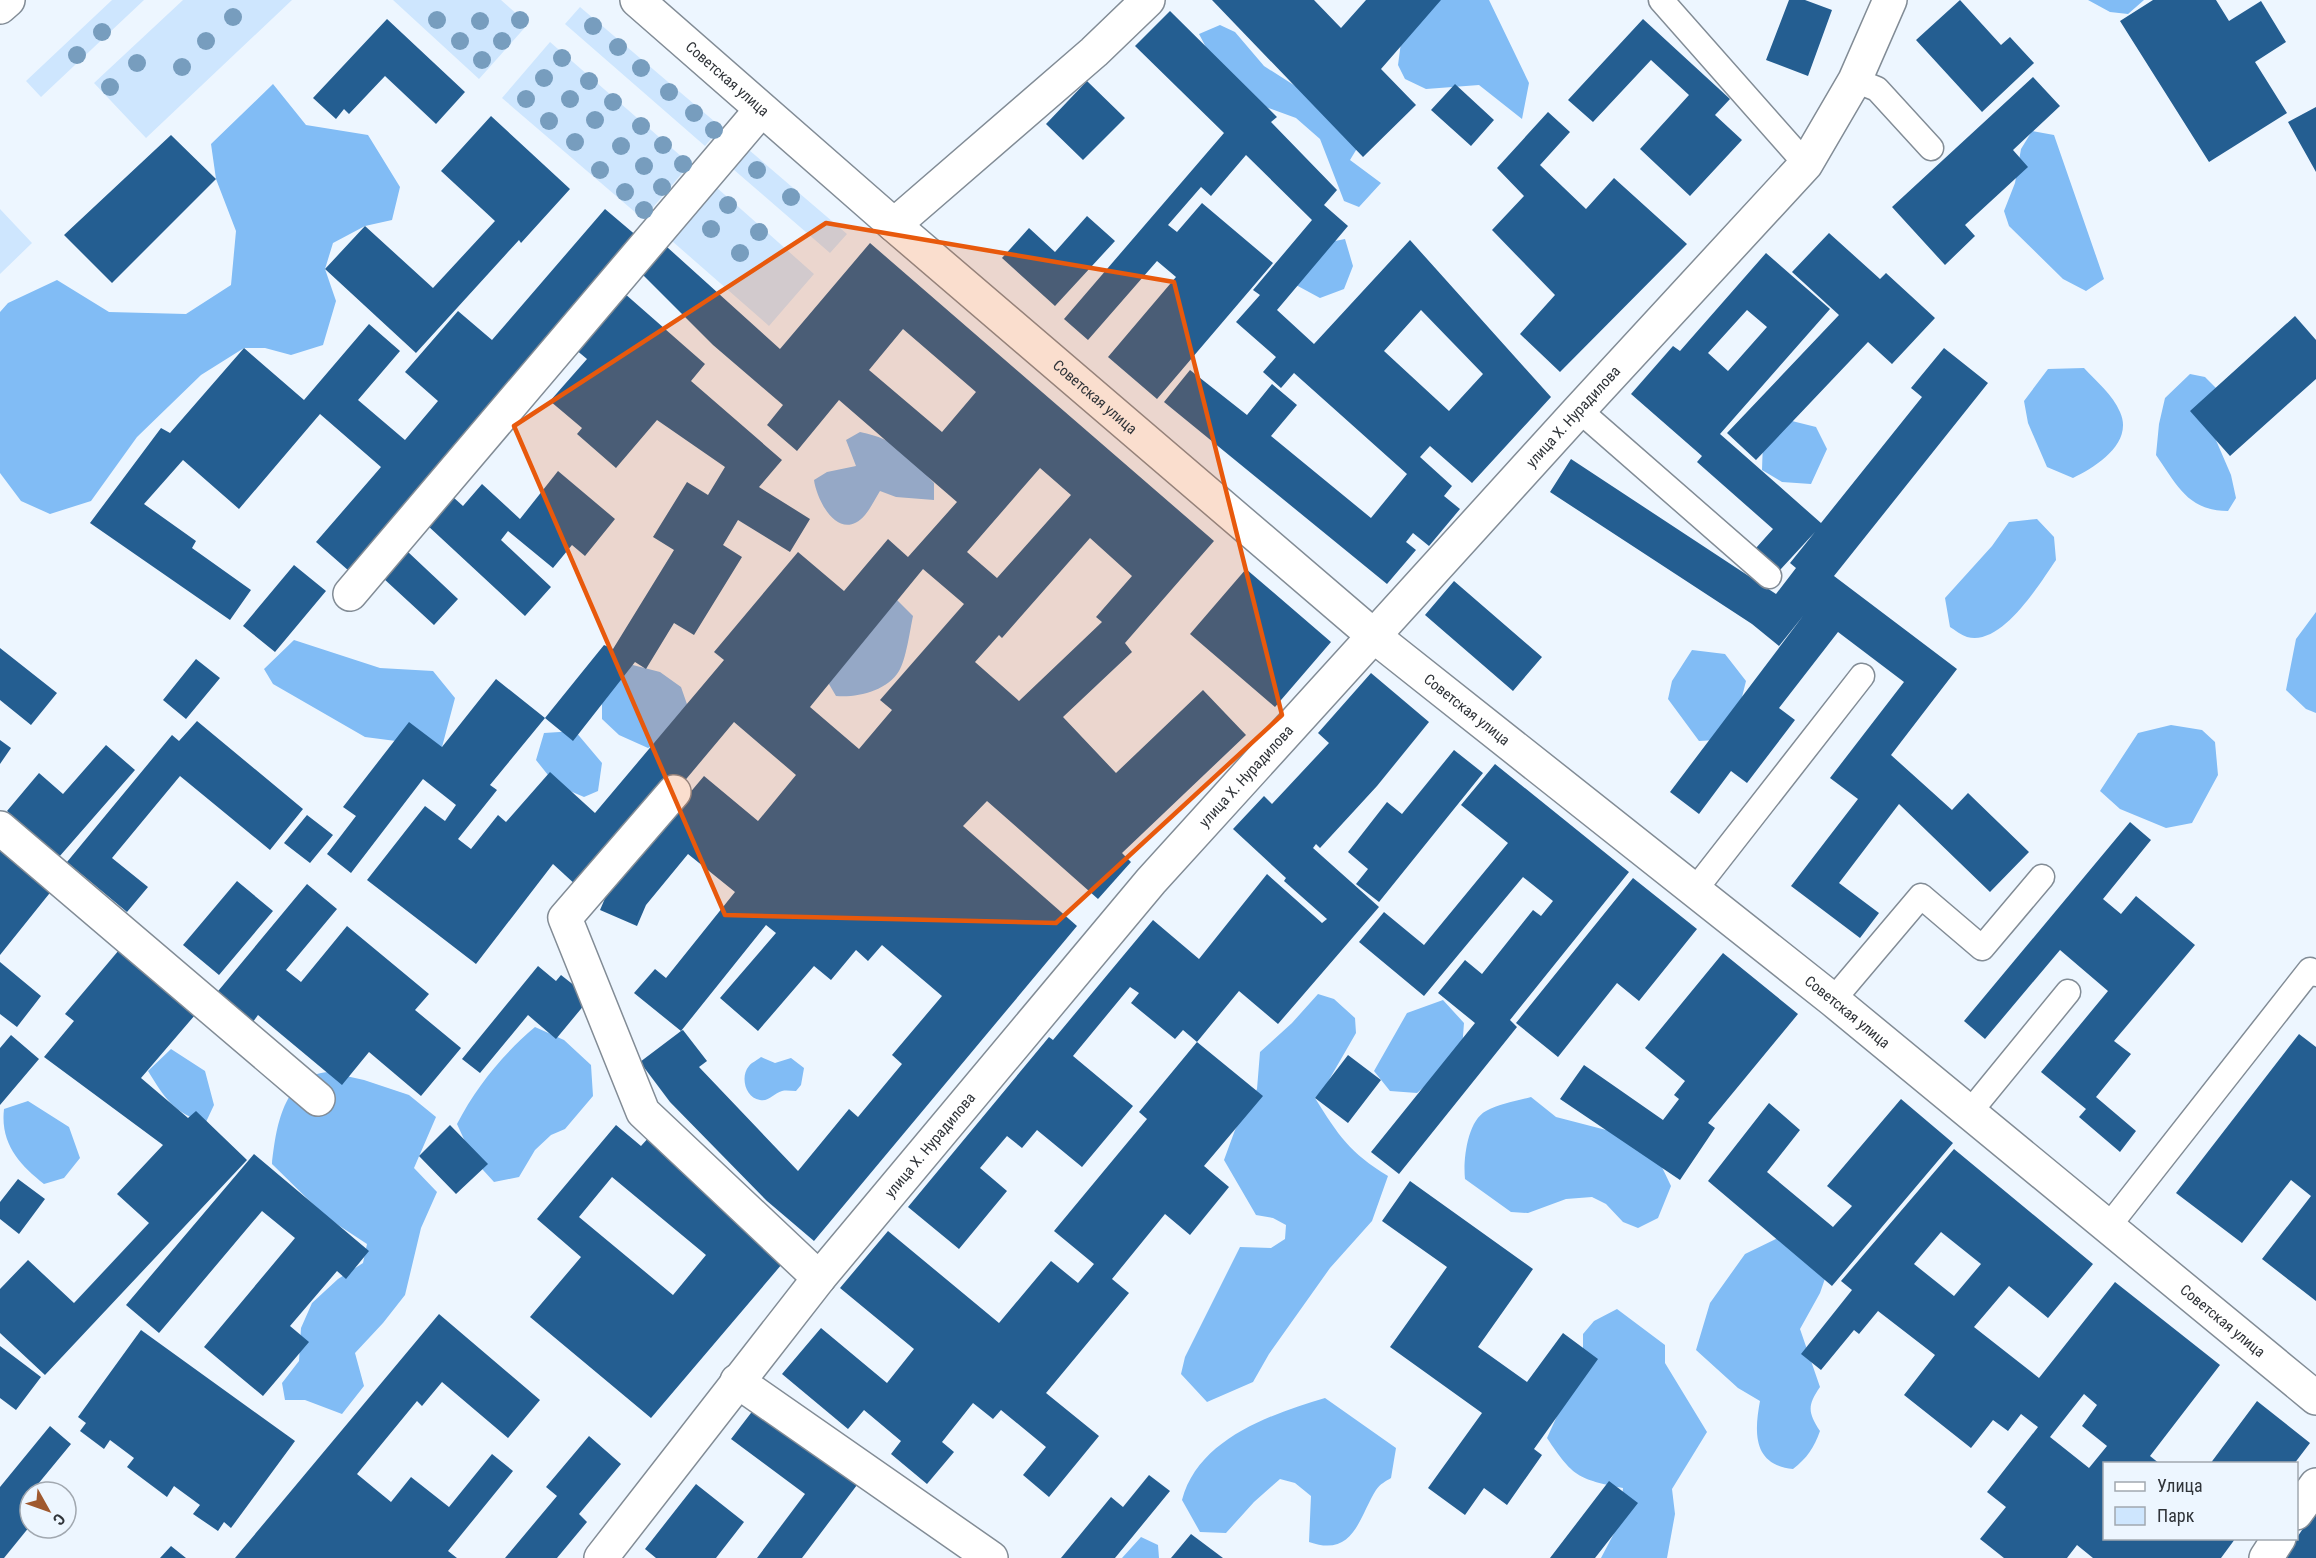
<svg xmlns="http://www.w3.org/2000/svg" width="2316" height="1558" font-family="'Roboto Condensed',sans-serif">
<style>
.green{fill:#cee6fe}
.forest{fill:#81bcf5}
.building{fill:#245e91;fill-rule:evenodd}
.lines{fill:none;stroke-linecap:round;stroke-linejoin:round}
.lane-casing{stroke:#828c96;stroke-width:27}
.street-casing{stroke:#828c96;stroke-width:36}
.secondary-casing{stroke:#828c96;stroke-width:36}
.lane{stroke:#fff;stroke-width:24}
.street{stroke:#fff;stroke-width:33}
.secondary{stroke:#fff;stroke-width:33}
.tree{fill:#779dbe}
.marked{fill:#e8590c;fill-opacity:0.2;stroke:#e8590c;stroke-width:4.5;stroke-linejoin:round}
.labels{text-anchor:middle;stroke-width:6;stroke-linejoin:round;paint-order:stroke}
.street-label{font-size:15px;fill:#303439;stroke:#edf6ff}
</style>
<rect width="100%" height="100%" fill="#edf6ff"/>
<path class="green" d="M112,0h32l-103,97 -15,-16z
M183,0h109l-146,138 -52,-55z
M393,0h108l27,24 -49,55z
M580,7l141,120 -16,19 -140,-122z
M550,42l140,122 -47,55 -141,-121z
M749,150l98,84 -17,19 -97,-84z
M716,187l98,87 -45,52 -97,-85z
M0,209l32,34 -32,31z"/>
<path class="forest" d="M1405,0h84l40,83 -7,36 -43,-34 -53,4 -21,-10 -7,-14 8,-60z
M2088,0h56l-16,14 -18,-2z
M1220,25l15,7 29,34 103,66 -17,28 31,23 -22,24 -15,-6 -24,-62 -24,-21 -36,-13 -51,-52 -10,-19z
M273,84l33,41 62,10 32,52 -8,33 -27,6 -32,17 -8,26 11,32 -13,44 -32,10 -26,-7h-21l-43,27 -64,62 -46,64 -41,13 -29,-13 -21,-28v-161l8,-9 49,-23 52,32 77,2 45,-29 5,-54 -20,-52 -5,-35z
M2032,131l22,4 50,144 -18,12 -23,-12 -54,-53 -5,-15 11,-28 6,-34z
M1345,239l8,27 -9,23 -24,9 -24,-13 19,-40z
M2084,368c12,13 29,27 36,44 14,31 -24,55 -47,66l-26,-11 -19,-44 -4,-22 24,-32z
M2190,374l15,3 14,14 -10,33 22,51 5,23 -8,13c-40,0 -51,-26 -72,-56l3,-31 6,-26z
M1784,419l32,8 11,22 -16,35 -29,-2 -20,-12 1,-30z
M860,432c37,7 50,25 74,51v17l-38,-3 -16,-6c-5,8 -9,17 -15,24 -25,29 -48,-13 -51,-35l13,-8 29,-6 -10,-26z
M2037,519l17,18 2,23c-16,23 -54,87 -89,77 -6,-2 -12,-7 -17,-10l-5,-29 47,-52 17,-24z
M894,597l19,19c-3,14 -7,44 -14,55 -12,20 -42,27 -63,25l-10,-17z
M2316,612v101l-10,-4 -20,-19 10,-51z
M294,640l86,28 53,3 22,27 -13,49 -77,-10 -92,-53 -9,-15z
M1692,650l33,4 21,27 -8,32 -22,27 -17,1 -31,-42 4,-18z
M625,663l35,9 21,15 8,23 -13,25 -28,13 -29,-13 -17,-16v-31z
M2171,725l31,5 13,12 3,33 -26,48 -26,5 -46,-19 -20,-18 38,-58z
M575,731l27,32 -4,28 -14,6 -28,-12 -20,-25 8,-27z
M1318,994l16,5 21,19 1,15 -34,59 -7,6c23,37 35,55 73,78l-16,45 -42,47 -61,86 -16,28 -46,20 -26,-28 4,-17 55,-110 31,1 14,-9 1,-14 -13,-7 -17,-3 -32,-55 11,-30 22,-41 3,-37 32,-29z
M1443,1000l21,23 -2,26 -10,14 -35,30 -27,-2 -16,-20 33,-58z
M535,1027l29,13 27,25 2,31 -28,33 -14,6 -16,15 -16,27 -25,5 -21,-23 -16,-35c19,-37 46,-70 78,-97z
M171,1049l34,22 9,34 -8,17c-31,-7 -42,-25 -58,-51z
M761,1057l14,6 16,-5 13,10 -3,17 -5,6c-5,0 -10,-1 -14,0 -8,2 -13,11 -22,9 -15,-2 -20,-24 -11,-34 3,-4 9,-6 12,-9z
M328,1072l36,8 45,15 27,22 -22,51 23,24 -16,36 -16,67 -22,28 -28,30 9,33 -22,28 -37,-14h-20l-3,-17 17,-22 2,-33 11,-25 26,-24 25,-16 4,-19 -41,-27 -54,-53c4,-36 11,-88 56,-92z
M1531,1097l25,20 54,14 49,30 12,25 -13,32 -20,10 -15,-6 -17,-18 -14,-7 -26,2 -38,14 -17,-1 -46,-33c-2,-18 2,-58 21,-68 13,-7 31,-10 45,-14z
M28,1101l41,26 11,31 -16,20 -20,6c-24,-19 -44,-40 -40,-75z
M1786,1234l42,36 -8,23 -20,36 20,58c-13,19 -12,25 0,44 -6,17 -13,27 -27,38 -40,-4 -39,-36 -33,-68l-22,-13 -42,-38 14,-47 35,-49z
M1617,1309l48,36v18l42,69 -35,57 3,25 -8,44h-66l19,-36 3,-34c-45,-9 -50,-11 -76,-50l36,-79v-25l11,-13z
M1325,1398l71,50 -5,30c-5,3 -11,6 -15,12 -17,27 -22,68 -67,52l2,-46 -16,-13 -15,-4 -26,23 -28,31 -26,-1 -18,-32c16,-61 89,-86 143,-102z
M1141,1537l17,8 1,13h-37z"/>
<path class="building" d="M1212,0h102l27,28 25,-28h75l-60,69 35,36 -53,52z
M1789,0h16l27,10 -24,66 -42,-16z
M1960,0l41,45 9,-8 24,26 -52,49 -66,-72z
M2153,0h63l13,21 32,-20 25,41 -31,20 32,51 -78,49 -89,-141z
M1170,11l107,106 -6,5 66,68 -13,15 24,21 -71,84 37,34 96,-104 141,157 -79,86 -42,-37 -10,11 32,29 -8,10 16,13 -31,37 -16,-13 -7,9 10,8 -29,34 -223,-182 26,-32 57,45 25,-31 25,21 -26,31 100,82 36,-44 -113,-101 -13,15 -18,-16 13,-15 -40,-35 24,-27 -7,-5 59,-70 -66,-65 -35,41 -10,-9 -33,38 9,7 25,-29 71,60 -116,136 -49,-42 68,-80 -19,-16 -69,79 -24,-21 160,-186 -89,-87zM1421,310l62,64 -34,37 -65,-60z
M387,19l78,73 -29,32 -51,-48 -36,38 -5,-5 -8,10 -23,-21z
M1643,19l87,80 -15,16 27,25 -52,56 -50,-47 49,-54 -38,-35 -58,62 -25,-22z
M2033,77l27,29 -47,44 15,17 -63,58 10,11 -30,29 -53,-58z
M1087,81l38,37 -42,42 -37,-36z
M1455,84l39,36 -23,26 -40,-36z
M2316,107v65l-28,-50z
M1548,112l22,20 -30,33 46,44 28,-31 73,66 -127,128 -40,-38 35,-39 -63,-65 32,-34 -27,-28z
M491,116l79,73 -49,54 -2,-3 -103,113 -91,-84 40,-43 68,62 62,-67 -54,-50z
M171,135l45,44 -104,104 -48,-48z
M605,209l33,28 -289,334 -33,-29 65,-75 -61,-53 -81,95 -56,-49 -39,44 52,37 -4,7 59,42 -21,30 -140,-97 71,-95 9,5 74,-85 60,52 65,-76 31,27 -42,49 47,40 33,-39 -33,-29 53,-61 34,29z
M1087,216l28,25 -60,65 -53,-48 27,-30 26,24z
M1829,233l51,46 6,-6 49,45 -43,46 -24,-22 -112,118 -29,-27 112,-118 -47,-43z
M870,243l344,298 -89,102 7,9 -69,65 53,56 87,-83 43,45 -124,118 9,9 -33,37 -111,-98 -24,25 114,100 -263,315 -47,-40 -97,-99 -30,-40 41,-31 -47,-38 21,-24 11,9 69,-86 -47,-38 -42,51 -9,21 -37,-16 9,-21 95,-113 54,45 38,-46 -62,-53 -52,62 -9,-8 -96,110 -24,-22 -77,100 -109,-84 58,-74 20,15 11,-16 -33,-26 -72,94 -24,-19 29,-38 -13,-9 66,-85 33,25 54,-68 49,39 -55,67 7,5 -39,49 13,10 27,-34 8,7 44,-50 45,41 129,-153 -10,-8 84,-100 46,39 44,-52 20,18 49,-55 -118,-102 -42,51 -30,-26 16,-20 -70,-60 -70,-70 24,-28 113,102zM903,329l73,63 -34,40 -73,-62zM1040,468l31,27 -74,83 -30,-26zM1090,538l42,38 -36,41 6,5 -83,79 -44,-39 24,-27 3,3zM923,569l41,35 -84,96 12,10 -33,39 -49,-42zM766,925l10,8 -56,65 38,33 56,-65 17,14 25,-30 12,11 14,-16 60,51 -50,59 10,9 -44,53 -9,-8 -51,62 -99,-104 8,-6 -24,-31 -2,1z
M1766,253l64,56 -110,125 101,89 101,-126 -11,-9 33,-40 44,35 -154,193 123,93 -66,86 61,55 16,-17 61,59 -39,40 -91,-88 -60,79 40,30 -19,25 -69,-52 67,-87 -28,-21 74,-96 -66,-50 -59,76 16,12 -48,63 -16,-12 -32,43 -29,-22 133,-176 -24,30 -27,-22 -202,-132 21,-33 205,135 20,-26 -6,-5 25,-31 -35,38 -24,-22 17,-19 -76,-67 5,-6 -71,-62 42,-48 7,5zM1747,310l20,17 -39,44 -20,-18z
M624,293l81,71 -14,17 91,79 -23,27 51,32 -20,33 -52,-32 -15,25 19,12 -48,78 -20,-12 -28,46 -11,-7 -62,79 -28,-23 59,-73 9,4 61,-99 -21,-13 34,-55 21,13 17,-28 -68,-47 -41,48 -39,-34 5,-6 -32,-27 37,-42 -12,-10z
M2295,316l21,24v39l-86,77 -40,-45z
M558,471l57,48 -30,37 -13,-11 -19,23 -45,-37 -7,9 50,47 -26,29 -98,-91 26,-28 10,9 19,-22 38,35z
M408,552l50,47 -24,26 -51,-47z
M294,565l32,26 -51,61 -32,-26z
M1246,569l85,73 -56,65 -85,-73z
M1454,581l88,76 -29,34 -88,-76z
M0,648l57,45 -26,32 -31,-25z
M196,659l24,19 -34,41 -23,-19z
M1371,673l58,49 -52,64 -57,62 -4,-4 -3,4 66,59 -101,117 -39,-33 -42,51 -14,-12 -8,9 -44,-36 8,-10 -9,-6 -57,69 60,50 -51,61 -45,-37 -15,18 -15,-12 -27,32 27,23 -48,58 -51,-42 141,-170 4,3 100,-120 46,39 68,-85 55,49 5,-4 -43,-38 2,-3 -53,-49 31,-33 8,8 57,-61 -11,-10z
M197,721l106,88 -33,41 -90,-74 -68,82 36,29 -21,25 -60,-50 105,-127 7,6z
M0,740l11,8 -11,16z
M106,745l29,25 -76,87 -52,-46 32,-38 24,21z
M1454,750l29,23 -104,129 -23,-18 12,-15 -20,-17 39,-50 15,12z
M1495,764l134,108 -119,148 7,7 -118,147 -28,-22 104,-129 -37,-30 27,-33 17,14 51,-64 8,6 12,-15 -30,-24 -99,119 -65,-54 25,-30 40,33 84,-102 -47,-38z
M307,815l26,20 -23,28 -26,-20z
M2130,822l21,18 -48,59 18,15 15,-18 59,49 -81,96 17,13 -35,43 40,34 -16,21 -41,-35 7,-8 -45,-37 67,-81 -48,-41 -75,89 -21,-18z
M0,846l53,43 -53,66z
M1633,878l64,51 -58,72 -22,-18 -59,74 -42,-34z
M237,881l36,30 -54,64 -36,-30z
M307,884l30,25 -51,61 15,12 46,-56 82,68 -14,16 46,38 -40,48 -52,-44 -27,33 -84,-70 -8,11 -36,-30z
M119,950l76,65 -54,63 47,40 8,-7 51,49 -202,215 -45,-42v-44l28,-29 46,43 75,-80 -32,-29 46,-49 -119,-88 30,-36 -9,-7z
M1723,953l75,61 -90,109 7,5 -35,52 -120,-81 24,-34 79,55 16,-21 -5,-4 11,-14 -40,-33z
M0,962l41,34 -24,31 -17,-13z
M538,966l18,15 5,-6 29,23 -34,41 -28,-24 -48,58 -18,-14z
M2299,1034l17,13v254l-54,-42 49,-63 -20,-16 -49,63 -66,-50z
M11,1035l28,24 -39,46v-57z
M1197,1042l66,54 -59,70 25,21 -39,48 -25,-21 -53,65 17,14 -83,100 53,43 -50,61 -26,-22 23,-28 -45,-37 -8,9 -20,-16 -31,39 12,10 -27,32 -36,-30 10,-13 -37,-31 -16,19 -66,-55 39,-46 66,55 27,-34 -74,-61 48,-57 111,92 52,-62 27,22 16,-19 -40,-33 93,-112 -8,-7z
M1348,1055l33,25 -33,43 -33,-25z
M1901,1099l52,44 -121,143 -124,-105 61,-78 31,27 -33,42 66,55 19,-21 -25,-20z
M450,1125l38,39 -32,30 -37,-38z
M616,1125l25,21 9,-10 132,128 -131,154 -121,-101 51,-60 -44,-38zM612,1177l94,78 -33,40 -94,-78z
M1954,1149l139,115 -45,54 -39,-32 -35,41 65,51 76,-96 105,83 -70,91 10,8h-56v75h131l-14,19h-128l-16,-13 -10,13h-63l-24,-19 26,-32 -19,-15 51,-65 -17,-13 -13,17 -15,-11 -22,28 -67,-53 31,-40 -57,-44 -19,23 -5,-4 -33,40 -20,-16 51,-64 -11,-9zM1941,1232l40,32 -27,32 -40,-32zM2084,1394l13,11 -15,21 25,20 -18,22 -39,-31z
M254,1154l115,97 -23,28 -9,-8 -47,55 19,16 -46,54 -59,-49 91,-109 -33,-27 -103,122 -33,-28z
M18,1179l27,20 -26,35 -19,-15v-17z
M1410,1181l123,88 -55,78 49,35 36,-49 35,26 -64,90 8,6 -35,50 -23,-17 -19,27 -37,-27 54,-75 -92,-66 57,-80 -65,-46z
M439,1314l101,86 -32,38 -66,-56 -20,24 -5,-5 -60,73 34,28 20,-25 38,30 43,-53 21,17 -65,80 9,7h-222z
M141,1330l154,111 -64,87 -7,-6 -6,9 -25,-17 7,-9 -26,-19 -7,11 -40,-30 7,-9 -24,-18 -6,9 -24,-18 6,-8 -8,-6z
M0,1346l41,31 -25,33 -16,-12z
M2257,1401l53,42 -16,21h-84z
M754,1409l103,76 -55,73h-45l48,-64 -74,-55z
M50,1426l21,18 -33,40 10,8h-18v34l-26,32h-4v-71z
M589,1436l32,28 -42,50 8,8 -30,36h-52l52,-62 -11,-9z
M1149,1475l21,16 -55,67h-54l50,-61 12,10z
M1609,1481l29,22 -43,55h-45z
M696,1484l48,38 -28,36h-60l-11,-9z
M2316,1509v49h-37l17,-19z
M1191,1534l32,24h-52z
M171,1546l15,12h-26z"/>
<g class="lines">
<defs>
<path id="lane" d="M1661,0l145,164
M1855,80l22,9 54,59
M1579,410l190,166
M1694,891l168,-215
M1833,1000l88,-104 61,52 60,-71
M1969,1113l99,-121
M2108,1227l202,-257 6,4"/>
<g id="street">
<path id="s1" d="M637,0l257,225 481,412 458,363 483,398"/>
<path d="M894,225l200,-173 54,-52"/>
<path d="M350,594l411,-484"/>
<path d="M674,792l-109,126 78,194 176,166"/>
<path d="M0,828l318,271"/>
<path d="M737,1381l254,177"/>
<path d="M2296,1513l20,-28"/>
<path id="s2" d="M601,1558l218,-280 332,-397 428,-471 227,-246 49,-84 35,-80"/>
<path d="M2266,1558l13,-20"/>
</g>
<path id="secondary" d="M0,7l8,-7"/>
</defs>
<use href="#lane" class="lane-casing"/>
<use href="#street" class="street-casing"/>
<use href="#secondary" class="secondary-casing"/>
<use href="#lane" class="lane"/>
<use href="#street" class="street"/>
<use href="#secondary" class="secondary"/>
</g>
<g class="tree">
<circle cx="233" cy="17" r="9"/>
<circle cx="437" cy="20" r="9"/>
<circle cx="520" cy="20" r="9"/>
<circle cx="480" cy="21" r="9"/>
<circle cx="593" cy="26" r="9"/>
<circle cx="102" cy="32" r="9"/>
<circle cx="206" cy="41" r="9"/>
<circle cx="460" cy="41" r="9"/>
<circle cx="502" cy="41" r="9"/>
<circle cx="618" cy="47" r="9"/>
<circle cx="77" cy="55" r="9"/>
<circle cx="562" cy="58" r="9"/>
<circle cx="482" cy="60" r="9"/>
<circle cx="137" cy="63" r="9"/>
<circle cx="182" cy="67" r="9"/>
<circle cx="641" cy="68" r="9"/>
<circle cx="544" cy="78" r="9"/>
<circle cx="589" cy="81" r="9"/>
<circle cx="110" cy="87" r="9"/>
<circle cx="669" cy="92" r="9"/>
<circle cx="526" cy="99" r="9"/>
<circle cx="570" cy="99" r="9"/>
<circle cx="613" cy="102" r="9"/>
<circle cx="694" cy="113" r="9"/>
<circle cx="595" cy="120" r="9"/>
<circle cx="549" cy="121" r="9"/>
<circle cx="641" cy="126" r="9"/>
<circle cx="714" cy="130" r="9"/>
<circle cx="575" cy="142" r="9"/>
<circle cx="663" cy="145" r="9"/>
<circle cx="621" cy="146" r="9"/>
<circle cx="683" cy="164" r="9"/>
<circle cx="644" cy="166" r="9"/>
<circle cx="600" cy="170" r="9"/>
<circle cx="757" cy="170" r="9"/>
<circle cx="662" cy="187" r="9"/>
<circle cx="625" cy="192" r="9"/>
<circle cx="791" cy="197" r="9"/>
<circle cx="728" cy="205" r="9"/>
<circle cx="644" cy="210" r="9"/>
<circle cx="711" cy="229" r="9"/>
<circle cx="759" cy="232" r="9"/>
<circle cx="740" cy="253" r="9"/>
</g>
<path class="marked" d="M826,223l348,59 108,433 -226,208 -331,-8 -211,-489z"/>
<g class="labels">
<g class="street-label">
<text dy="5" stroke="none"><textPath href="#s1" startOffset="120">Советская улица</textPath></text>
<text dy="5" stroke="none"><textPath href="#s1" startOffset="606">Советская улица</textPath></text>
<text dy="5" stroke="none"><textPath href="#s2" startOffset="1500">улица Х. Нурадилова</textPath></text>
<text dy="5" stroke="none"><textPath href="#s1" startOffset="1092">Советская улица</textPath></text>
<text dy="5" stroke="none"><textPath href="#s2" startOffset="1014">улица Х. Нурадилова</textPath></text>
<text dy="5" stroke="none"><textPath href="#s1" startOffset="1578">Советская улица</textPath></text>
<text dy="5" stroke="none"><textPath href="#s2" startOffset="528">улица Х. Нурадилова</textPath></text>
<text dy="5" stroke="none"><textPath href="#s1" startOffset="2064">Советская улица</textPath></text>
</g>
</g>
<rect x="2103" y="1462" width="195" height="78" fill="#edf6ff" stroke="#a1a8b0" stroke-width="1.5"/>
<rect x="2115" y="1482" width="30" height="9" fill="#ffffff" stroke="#a1a8b0" stroke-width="1.5"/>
<text x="2157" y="1492" font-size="18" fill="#303439">Улица</text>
<rect x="2115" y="1507" width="30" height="18" fill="#cee6fe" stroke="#a1a8b0" stroke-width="1.5"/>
<text x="2157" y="1522" font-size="18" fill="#303439">Парк</text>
<g transform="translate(48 1510) rotate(130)"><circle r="28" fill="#edf6ff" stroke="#a1a8b0" stroke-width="1.5"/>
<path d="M0-4.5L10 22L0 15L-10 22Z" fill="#9f592f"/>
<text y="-9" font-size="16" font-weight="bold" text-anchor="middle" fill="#303439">С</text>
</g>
</svg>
